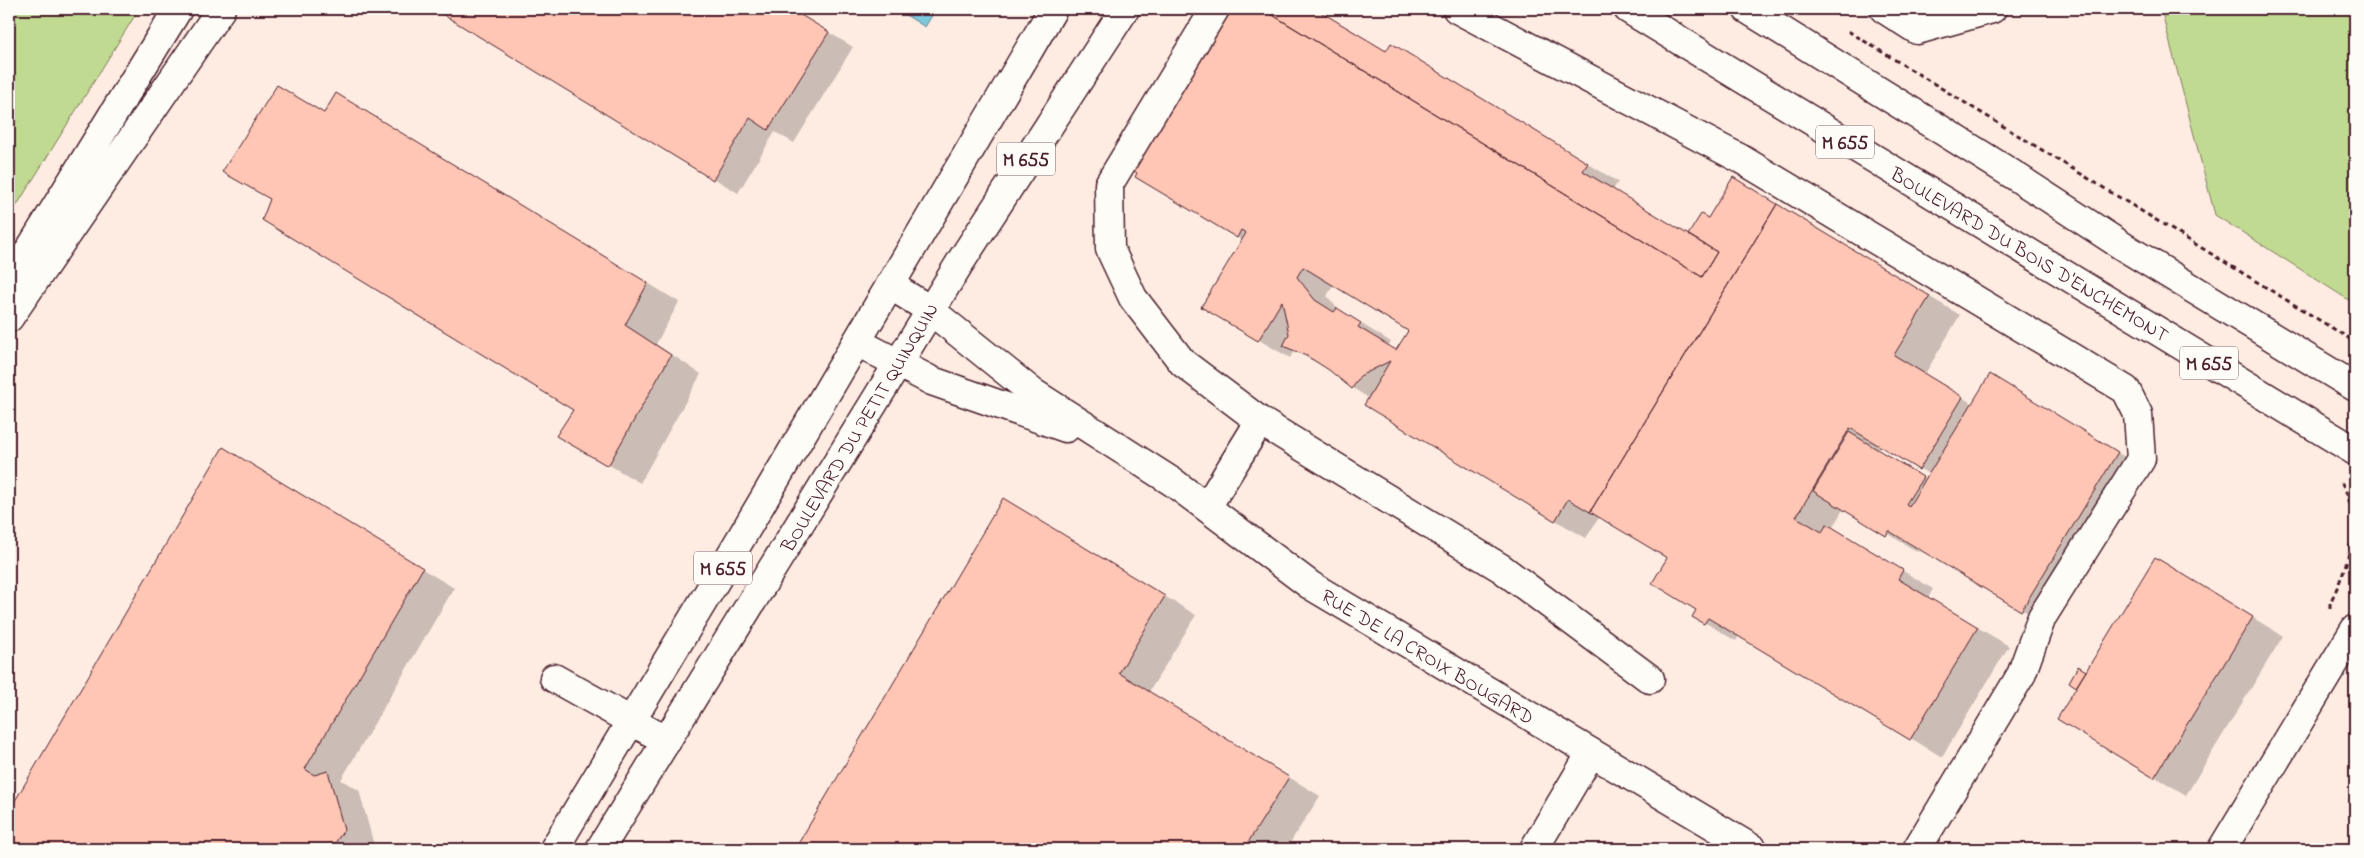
<svg xmlns="http://www.w3.org/2000/svg" width="2364" height="858" font-family="'Indie Flower',sans-serif">
<style>
.built{fill:#feece3}
.green{fill:#c0da91;stroke:#857c5e}
.water{fill:#7dc8dc;stroke:#698495}
.shadow{fill:#0003;fill-rule:evenodd}
.building{fill:#ffc5b5;stroke:#4a1f2b;fill-rule:evenodd}
.lines{fill:none;stroke-linecap:round;stroke-linejoin:round}
.minor-casing{stroke:#4a1f2b;stroke-width:31}
.major-casing{stroke:#4a1f2b;stroke-width:31}
.path{stroke:#4a1f2b;stroke-width:3;stroke-dasharray:5 4;stroke-linecap:butt}
.minor{stroke:#fdfcf7;stroke-width:28}
.major{stroke:#fdfcf7;stroke-width:28}
.labels{text-anchor:middle;stroke-width:4;stroke-linejoin:round;paint-order:stroke}
.shield{fill:#fdfcf7;stroke:#806168;stroke-width:1}
.shield-label{font-size:19px;font-weight:bold;fill:#4a1f2b}
.street-label{font-size:20px;fill:#4a1f2b;stroke:#fdfcf7}
</style>
<rect width="100%" height="100%" fill="#fdfcf7"/>
<filter id="ink" filterUnits="userSpaceOnUse"><feTurbulence type="fractalNoise" baseFrequency=".02" numOctaves="2"/><feDisplacementMap in="SourceGraphic" scale="10" xChannelSelector="R" yChannelSelector="G"/><feConvolveMatrix kernelMatrix="1 2 1 2 8 2 1 2 1" color-interpolation-filters="sRGB"/></filter>
<g filter="url(#ink)">
<path class="built" d="M9,9h2152l54,206 140,89v545h-2346z"/>
<path class="green" d="M9,9h130l-130,209z
M2161,9h194v295l-140,-89z"/>
<path class="water" d="M896,9h40l-11,18z"/>
<path class="shadow" d="M436,9h354l63,38 -59,96 -19,-11 -37,61z
M1232,9h29l6,3 2,-3h46l72,43 35,10 196,120 -5,8 76,46 20,-17 55,-22 196,118 -35,59 48,30 48,-10 127,77 -95,157 -132,-79 -3,3 -74,-44 -12,20 101,61 -5,9 81,48 -67,111 -203,-122 -3,6 -42,-25 4,-6 -29,-52 -69,-42 -14,22 -31,-18 -202,-132 -22,-18 -37,-19 -4,7 -31,-18 -16,-99 -107,-65 3,-4 -5,-2zM1334,284l76,46 -13,21 -9,-5 3,-4 -52,-32 -12,-14zM1362,370l2,2 -9,14h-3zM1881,445l49,30 -3,5 -49,-30z
M368,113l311,189 -23,42 45,30 -61,109 -82,-48 16,-25 -249,-296z
M223,449l231,139 -113,192 18,10 16,59h-366v-36z
M1003,499l193,116 -47,77 171,104 -34,53h-489z
M2186,577l97,59 -97,159 -128,-76 20,-33 -8,-5 9,-14 8,5z
M2338,844l9,5h-13z"/>
<path class="building" d="M434,9h357l38,23 -61,98 -18,-12 -37,62z
M1230,9h33l439,268 15,-25 -29,-17 13,-21 7,4 25,-41 44,27 -187,308 -22,-13 -13,22 -191,-116 26,-44 -30,15 -8,13 -23,-19 -22,-14 -24,-10 6,-12 -7,-33 -24,40 -57,-34 45,-74 -5,-3 -4,8 -102,-61 2,-4 -4,-3zM1303,267l105,64 -12,19 -38,-23 3,-4 -24,-15 -3,4 -19,-12 -18,-23z
M1268,9h48l70,42 5,-8 197,120 -5,8 134,81 -15,25 -436,-266z
M277,85l47,28 12,-20 312,190 -23,42 46,30 -63,111 -52,-30 17,-26 -311,-190 8,-21 -48,-27z
M1777,204l153,92 -36,59 69,42 -44,73 -69,-42 -54,89 26,15 5,-8 76,46 -5,9 80,48 -68,113 -202,-122 -4,6 -12,-7 4,-7 -44,-27 15,-25 -77,-46z
M1990,374l128,78 -97,159 -132,-80 -3,5 -73,-45 36,-59 74,45 -17,27 3,2z
M223,447l200,121 -118,201 9,6 14,-4 16,59 -13,19h-322v-38z
M1003,498l162,98 -46,77 170,104 -45,72h-449z
M2155,557l98,60 -99,161 -97,-59z
M2078,666l8,5 -10,16 -7,-5z"/>
<g class="lines">
<defs>
<path id="minor" d="M1215,9l-106,175 1,65 23,49 50,65 77,58 241,147 149,111
M1457,9l284,150 385,231 12,24 3,45 -99,158 -21,58 -104,174
M1884,9l33,21 75,-21
M890,285l40,25 102,82 142,91 136,102 443,264
M857,342l75,39 134,47
M1207,507l53,-86
M554,678l113,63
M1534,849l57,-96
M2222,849l133,-220"/>
<path id="major" d="M1628,9l727,442
M1747,9l265,165 112,73 231,140
M9,283l169,-274
M9,318l212,-309
M554,849l171,-284 328,-556
M600,849l361,-588 164,-252"/>
</defs>
<use href="#minor" class="minor-casing"/>
<use href="#major" class="major-casing"/>
<path class="path" d="M1848,31l507,311
M2330,608v-5c19,-39 34,-84 10,-123"/>
<use href="#minor" class="minor"/>
<use href="#major" class="major"/>
</g>
</g>
<g class="labels">
<g class="shield">
<rect x="1816" y="125.5" width="58" height="33" rx="4"/>
<rect x="997" y="142.5" width="58" height="33" rx="4"/>
<rect x="2180" y="346.5" width="58" height="33" rx="4"/>
<rect x="694" y="551.5" width="58" height="33" rx="4"/>
</g>
<g class="shield-label">
<text x="1845" y="149">M 655</text>
<text x="1026" y="166">M 655</text>
<text x="2209" y="370">M 655</text>
<text x="723" y="575">M 655</text>
</g>
<g class="street-label">
<text transform="translate(2030 254) rotate(31)" y="7">BOULEVARD DU BOIS D'ENCHEMONT</text>
<text transform="translate(859 427) rotate(-59)" y="7">BOULEVARD DU PETIT QUINQUIN</text>
<text transform="translate(1428 656) rotate(31)" y="7">RUE DE LA CROIX BOUGARD</text>
</g>
</g>
<rect width="2364" height="858" fill="none" stroke="#fdfcf7" stroke-width="30"/>
<rect x="15" y="15" width="2334" height="828" fill="none" stroke="#4a1f2b" stroke-width="2" filter="url(#ink)"/>
</svg>
